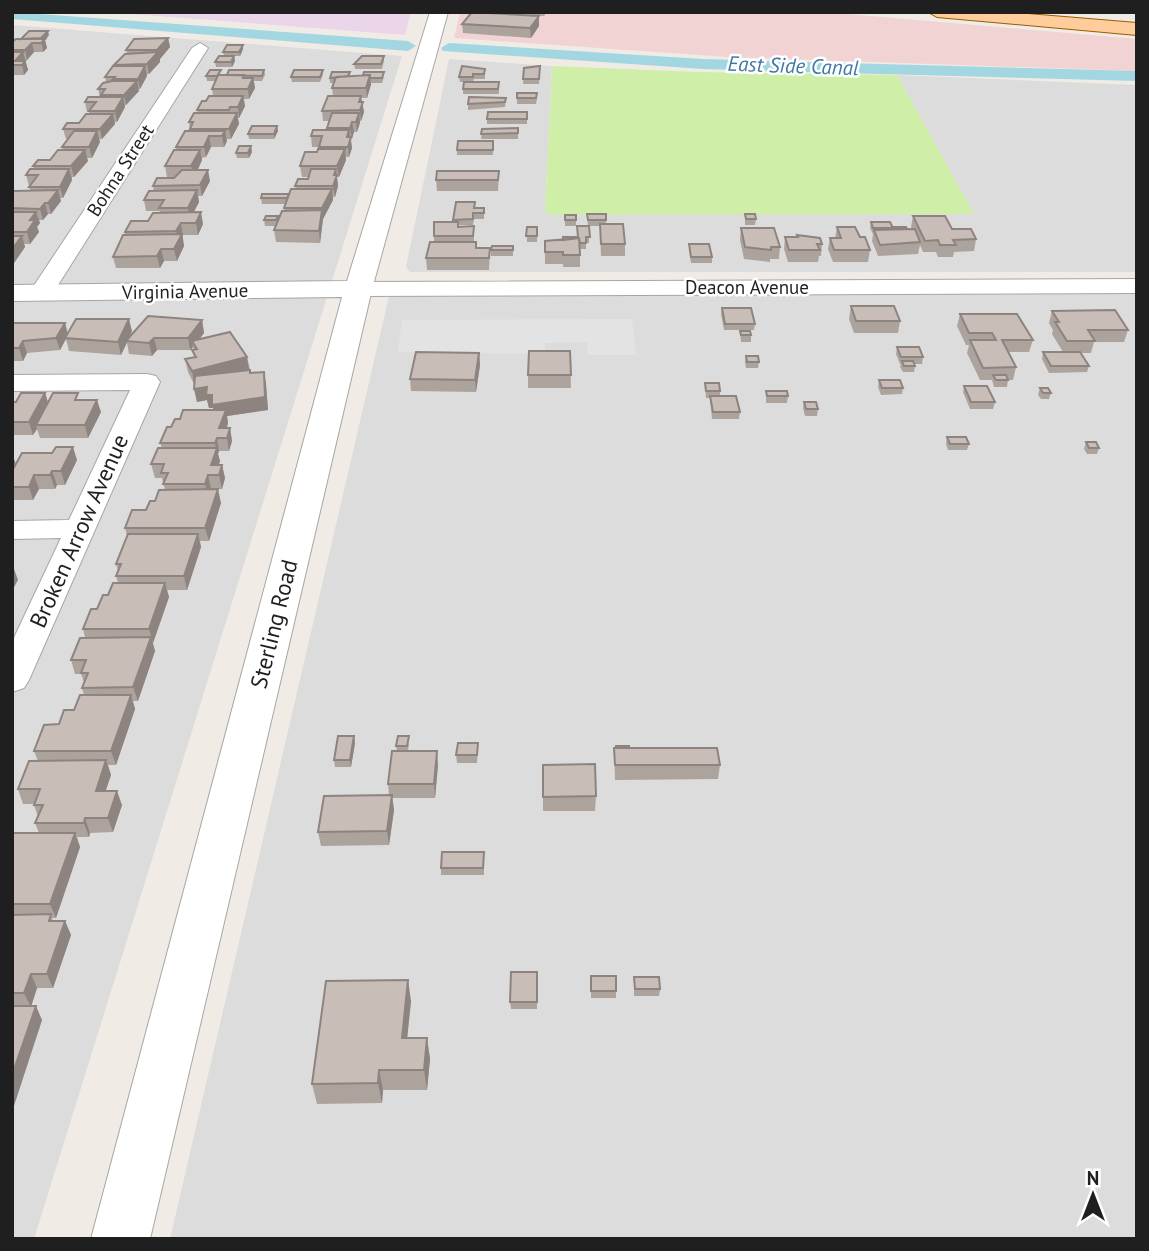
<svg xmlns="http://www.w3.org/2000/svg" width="1149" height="1251" font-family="'PT Sans',sans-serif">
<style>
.residential{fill:#dddcdc}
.commercial{fill:#f2d3d4}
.industrial{fill:#ead6e8}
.grass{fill:#cfeea7}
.parking{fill:#e3e3e3}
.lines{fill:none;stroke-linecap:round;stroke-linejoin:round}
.canal{fill:#a2d7e1;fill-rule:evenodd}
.minor-casing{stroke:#a6a6a6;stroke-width:2}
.tertiary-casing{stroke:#a6a6a6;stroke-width:2}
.primary-casing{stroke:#9a5c00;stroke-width:2}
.minor{fill:#fff;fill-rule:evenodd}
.tertiary{fill:#fff;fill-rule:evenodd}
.primary{fill:#ffcd9b;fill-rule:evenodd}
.wall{fill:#ada39d}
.shaded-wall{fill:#8d8480}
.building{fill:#c9bdb7;stroke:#8d8480;stroke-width:2}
.labels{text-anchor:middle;stroke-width:5;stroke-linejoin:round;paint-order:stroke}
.far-street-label{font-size:19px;fill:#1f1f1f;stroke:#fff}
.far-water-label{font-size:21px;font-style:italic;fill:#4079a5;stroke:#fff}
.street-label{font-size:23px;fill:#1f1f1f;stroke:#fff}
</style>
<rect width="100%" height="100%" fill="#f0ece5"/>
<path class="residential" d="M12,25l390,31 -368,1183h-22z
M449,59l103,7 -7,146 428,2 -76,-139 240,10v187h-727l-4,-5z
M1137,290v949h-967l220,-947z"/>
<path class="commercial" d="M460,12h365l312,27v32l-410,-14 -273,-19z"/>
<path class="industrial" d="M105,12h306l-6,23z"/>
<path class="grass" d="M552,66l146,6 199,3 77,139 -421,1 -8,-3z"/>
<path class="parking" d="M632,319l4,36h-48l-1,-13 -42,1 1,11 -148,-2 4,-32z"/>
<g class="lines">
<path class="canal" d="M12,12l396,29 8,5 -8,5 -396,-32z
M449,43l254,16 434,12v10l-434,-12 -260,-18 -2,-3z"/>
<defs>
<path id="minor" d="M200,43l8,5 -155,245 -4,5h-16l-4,-5 163,-245z
M1137,279v14l-779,3 -8,-2 -4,-5 4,-5 8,-2z
M147,374l9,2 4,6 -131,298 -5,8 -12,4v-50l49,-104 -49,1v-18l57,-1 61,-130 -118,1v-16z"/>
<path id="tertiary" d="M430,12h18l-76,277 -222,950h-59l251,-942 -330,4v-16l335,-4z"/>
<path id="primary" d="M928,12h76l133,11v12l-200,-18z"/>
</defs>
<use href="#minor" class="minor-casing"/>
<use href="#tertiary" class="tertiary-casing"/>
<use href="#primary" class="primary-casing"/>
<use href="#minor" class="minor"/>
<use href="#tertiary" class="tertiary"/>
<use href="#primary" class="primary"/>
</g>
<path class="wall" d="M504,12h43l-3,4z
M539,16v10l-8,12 -68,-5 -1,-9z
M49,35l-4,5 2,8 -4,4h-9l-7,8h-2l3,10 -4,5h-12v-33l9,-3z
M168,38l2,9 -10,12v3l-11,12h-2v2l-7,13h-2l1,2 -13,14h-1v2l-8,15h-2v2l-13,15h-3l1,3 -8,16h-5l1,3 -14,16h-2v3l-9,18h-3l1,3 -10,13h-3l-5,6h-4l1,3 -3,4 2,5 -9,12h-6l1,3 -13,19v-73l18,-3 -1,-3 1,-1h-1l-3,-11 8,-6 -1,-3 17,-6 13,-10 -1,-3 6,-8h-2l-3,-10 16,-6 10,-9v-2h-2l-2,-10 15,-5 -2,-8 8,-7 -1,-5 10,-11 -1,-1 13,-12 -1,-3z
M243,45v4l-3,7h-6l1,5 -3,6h-16l-1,-5 9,-6 -1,-4z
M384,56v5l-2,8h-27l-1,-5z
M462,66l23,8v5h-11l-1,3h-13l-1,-5z
M540,66l-1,18h-16l1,-16z
M264,70l1,5 -3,6h-8l1,7 -6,11h-5l1,7 -6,12h-1l1,6 -8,15h-5l1,2 -3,6h-13l-5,10 -4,1v2l-4,10 12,11 -8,15h-4l1,6 -5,10 9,12 -5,11h-15l-1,1 2,10 -7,15h-13l-4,7h-44l-3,-11 12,-22v-3l23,-11 12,-8v-2h-14l-2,-11 10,-9 -1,-5 14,-9 -2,-11 11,-16v-3l14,-16 -1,-9 9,-9 -1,-3 16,-14 -1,-7 3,-8h-8l-1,-5 21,-1z
M323,70v5l-3,7h-28l-1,-5z
M350,76l34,1 -2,6h-11l-4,15h-6l3,14 -3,9h-1l-3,11h-3l-3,7 1,9 -3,9h-3v3l-7,17h-2l1,9 -3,11h-2v3l-10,19 -3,24 -44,-1 -2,-12 2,-4h-11l-1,-6 14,-4v4l6,-9 1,-7h-23l-1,-6 28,-4 7,-5 -1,-3 13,-7v-2h-6l-2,-11 17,-14 2,-3v-2h-7l-1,-11 16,-6 3,-9h-7l-1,-10 11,-15 -1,-8 2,-5h-4v-5z
M499,87v7h-36v-5z
M517,93l20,6 -1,5h-19z
M506,98l-1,9 -37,3v-6z
M527,112v12h-40v-5z
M277,126l1,5 -4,8h-25l-1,-5z
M518,128v11h-37l1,-10z
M493,141v14h-36v-5z
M252,152l-3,6h-12l-1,-5z
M499,171l-1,20h-61l-1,-11z
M475,208h9v11h-10l-1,6h-15v2l16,-1v16l3,6h13l-1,22h-62l-1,-12 8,-16v-6l20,-14 -1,-2z
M587,214h19v10l19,20v12h-24l-1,-30h-12z
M745,214l11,5 -1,6h-10z
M565,215h11v11h-11z
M913,216l39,13 24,10 -2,12 -20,1 -1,5h-15l-2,-5h-13l-3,-7 -2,9 -40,2 -6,-15 1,-7 -3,-6 1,-6 21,5 20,2 -1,-2z
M589,226v17h-3v6h-6v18h-17v-3h-18v-23l32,-4z
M527,227h10v15h-10z
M837,227l23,10 10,13 -2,12h-35l-5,-13 2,-11h5z
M741,228l39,19 -1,12h-9v3l-26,-3 -4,-19z
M797,235l25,9 -1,12h-2l-1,6h-30l-4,-13 1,-12h12z
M689,244l23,13v6h-21l-2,-14z
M513,246v10h-22v-6z
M851,306l49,15 -2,12h-44l-5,-14z
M722,308l33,16 -1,6h-30l-3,-16z
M1052,311l76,19 -4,12h-30l-3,11h-10l8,13 -2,6 -38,1 -7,-14 1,-7h20l-11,-18 1,-4 -4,-7z
M960,314l73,26 -4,12h-21l8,15 -3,13h-5l-1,7h-13l-2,-7h-12l-13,-27 2,-8h-3l-9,-19z
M202,320l2,13 -5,6 48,18 4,16 13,-1 2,12 2,26 -41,6 1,7 -1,5h3l2,13 -3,10h-10l-1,3 2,7 -1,4h3l3,13 -3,11h-12l11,14 -12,38h-9l1,6 -14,43h-20l2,7 -16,46 2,8 -17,50h-5l2,8 -19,56h-8l3,10 -6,16 17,14 -9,27 -23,1 -1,4h-12l3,10 -24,71h-4l1,3h12l6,14 -18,53h-16l-6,18 11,14 -30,89v-274l27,-2 -4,-10 3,-6 -4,-12v-1h-11l-5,-15 20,-28 -4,-10 25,-27 15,-14 10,-15 -2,-7 2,-6 -3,-8h-6l-4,-14 14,-23 -2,-8 35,-46 -2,-7 2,-5 -2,-7 11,-28 -2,-8 21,-18 19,-20 -3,-12h-7l-4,-14 11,-16 -2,-5 11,-16 9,-8 33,-9v-2h-4l-2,-8 -10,2 -3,-18 -6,-12 -3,-13 9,-2 -2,-7h2l-1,-3 -3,3h-33l-5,6 -23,-2 -2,-11 -6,12 -52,-4 -3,-12 -6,11 -33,3 -4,8h-11v-37l53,-1 3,11 64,-3 -3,7z
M740,331l11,4v7h-10z
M897,347l26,10 -1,7h-8l1,2 -1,6h-11l-3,-5 1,-3h-1l-4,-10z
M570,351l1,37h-43v-13z
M479,353l1,12 -4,27 -65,-1 -1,-12z
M746,356l13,6 -1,6h-12l-1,-6z
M879,380l24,8 -1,6 -21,1 -3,-8z
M705,383l15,8v5l20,16 -1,7h-27l-2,-21h-4z
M964,386l31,16 -2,7h-23l-7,-17z
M1040,388l11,5 -2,6h-8l-3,-4z
M766,391l22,5 -1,7h-21z
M45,393l3,9 32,-2 21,12 -13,26h-48l-3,-9 -4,6h-21v-33h4z
M804,402l14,7 -1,7h-12l-2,-8z
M947,437l22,7 -2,6h-19l-2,-6z
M1086,442l13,6 -2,6h-10l-3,-5z
M12,454l4,10 61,-4 -12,25h-8l-2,4h-16l-6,11h-21z
M354,736l1,7 -4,24h-16l-1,-7z
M409,743l-1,8 30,14 -3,33h-43l2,12 -5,35 -68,1 -3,-14 71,-36 -1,-12 9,-33 -1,-5z
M614,748h15l91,17 -2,14 -103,1z
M478,750l-1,13h-20l-1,-8z
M543,765l53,31 -1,15h-52z
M484,859v16h-43v-7z
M537,972v37h-26l-1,-7z
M591,976h25v22h-25z
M634,977l26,12 -1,7h-25z
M411,1001l-4,37h20l3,21 -3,31h-44l-1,13 -65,1 -5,-20z"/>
<path class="shaded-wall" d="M539,16v10l-8,12 -1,-10z
M48,31l1,4 -4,5 2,8 -4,4 -2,-14z
M168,38l2,9 -10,12v3l-11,12 -2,-10 11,-12 -1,-2z
M32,43l2,9 -7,8 -2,-10z
M243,45v4l-3,7 -1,-4z
M23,52l5,18 -4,5 -2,-10 -7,-4z
M234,56l1,5 -3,6 -1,-5z
M145,66l2,10 -7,13 -2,-10z
M370,75l1,10 -4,13 -1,-10z
M253,78l2,10 -6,11 -1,-10z
M137,81l2,10 -13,14 -2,-10z
M243,96l2,10 -6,12 -1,-11z
M361,96l3,16 -3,9 -2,-19z
M123,97l2,10 -8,15 -2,-11z
M237,113l2,11 -8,15 -2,-10z
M359,113l1,10 -3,9 -1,-10z
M113,114l2,10 -13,15 -2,-10z
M352,122l2,10 -2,7 -2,-11z
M277,126l1,5 -4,8v-5z
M349,130l3,18 -3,9 -2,-20z
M97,131l3,11 -8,16 -3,-11z
M225,131l2,10 -3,6 -2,-11z
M209,136l2,11 -5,10 -2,-10z
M251,146l1,6 -3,6 -1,-5z
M345,149l1,11 -7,17 -2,-11z
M85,150l3,11 -14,16 -3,-11z
M200,150l2,10 -8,17 -3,-11z
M69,169l3,11 -9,18 -3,-11z
M336,169l2,17 -3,11 -2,-11 1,-11z
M208,170l2,11 -8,15 -2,-11z
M332,189l1,11 -10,19 -3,24 -1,-12 3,-23z
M58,190l3,11 -10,13 -3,-11z
M197,190l2,12 -9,17 -2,-11z
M45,203l3,11 -5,6 -3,-11z
M36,212l4,11 -3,4 2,5 -9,12 -3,-12 3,-12z
M201,212l2,12 -5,11 -2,-12z
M181,223l3,23 -7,15 -3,-12 4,-8 -2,-10z
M22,236l3,11 -13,19v-17z
M161,249l3,12 -4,7 -3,-12z
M129,319l3,12 -11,24 -3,-13z
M202,320l2,13 -9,12 -3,-4 1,6 -3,3 -2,-12z
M65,323l3,12 -8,15 -4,-12z
M154,338l3,12 -5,6 -3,-13z
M23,341l4,12 -4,8 -4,-13z
M479,353l1,12 -4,27 -1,-12z
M247,357l2,13 -55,14 -2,-13z
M264,372l2,12 2,26 -41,6 1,7 -5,15 -8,-20 -2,-10h-4l-2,-8 -10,2 -3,-13z
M45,393l4,13 -13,19 1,4 -4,6 -4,-13z
M97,400l4,12 -13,26 -3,-13z
M230,428l2,13 -3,10 -2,-13z
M217,438l2,13 -1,3 2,7 -5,14 -4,-10 5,-15 -1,-7z
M73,447l4,13 -12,25 -4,-14z
M12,454l5,13 -5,7z
M222,465l3,13 -3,11 -3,-14z
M52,471l5,14 -2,4 -5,-14z
M34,475l5,14 -6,11 -4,-13z
M208,475l3,14 -3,8 -3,-13z
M218,489l3,14 -12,38 -4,-13z
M198,534l3,13 -14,43 -3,-14z
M13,566l5,14 -6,11v-24z
M165,583l4,14 -16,46 -4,-14z
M151,637l4,14 -17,50 -5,-14z
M131,695l4,14 -19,56 -5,-14z
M354,736l1,7 -4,24 -1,-7z
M437,751l1,14 -3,33 -1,-14z
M106,760l5,15 -10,30 -5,-14z
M117,791l5,14 -9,27 -5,-14z
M392,795l2,15 -5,35 -2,-14z
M85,818l5,15 -1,4 -5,-14z
M75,833l5,14 -24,71 -6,-14z
M65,921l6,14 -18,53 -6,-14z
M31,974l6,14 -6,19 -7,-14z
M408,980l3,21 -6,58 -3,-21z
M36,1006l6,14 -29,89 -1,-34z
M427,1038l3,21 -3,31 -3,-20z
M379,1070l4,20 -1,13 -4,-20z"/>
<path class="building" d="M472,12l67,4 -9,12 -68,-4z
M29,31h19l-7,7 -20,1z
M168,38l-11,12h-31l8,-11z
M16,39h29l-4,4h-9l-7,7h-13v-8z
M227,45h16l-4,7h-16z
M12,52h11l-8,9h10l-3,4h-10z
M158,52l-11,12 -33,1 11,-11z
M219,56h15l-3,6h-16z
M362,56h22l-3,8h-27z
M113,66h32l-7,13h-25l2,-2h-10z
M462,66l23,3 -1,5h-11v3h-14z
M540,66l-1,13h-16l1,-11z
M210,70h11l-4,6h-11z
M229,70h35l-2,6 -35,-1z
M294,70h29l-3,7h-29z
M332,72h18l-2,4 -18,2z
M364,72h20l-2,6h-12v-3h-7z
M218,75h26l-1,3h10l-5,11h-36z
M370,75l-4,13h-34l4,-11z
M112,81h25l-13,14h-23l4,-6h-7l5,-6z
M464,82h35l-1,7h-35z
M517,93h20l-1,5h-19z
M209,96h34l-5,11h-8l-1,3h-32l5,-9h4z
M328,96h33l-2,6h4l-3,8 -38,1z
M88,97h35l-8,14h-26l7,-9h-11z
M469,97l37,1 -1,4 -37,2z
M488,112h39v7h-40z
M194,113h43l-8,16h-39l3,-7h-4z
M332,113h27l-3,9h-4l-2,6h-23z
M86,114h27l-13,15h-37l4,-6h12z
M252,126h25l-3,8h-26z
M518,128v5l-37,1 1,-5z
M313,130h36l-2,7h4l-3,10h-29l3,-11h-11z
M74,131h23l-8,16h-27z
M185,131h40l-3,5h-13l-5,11h-28z
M458,141h35v9h-36z
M239,146h12l-3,7h-12z
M318,149h27l-8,17h-37l5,-14h12z
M58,150h27l-14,16h-38l5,-6h12z
M174,150h26l-9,16h-26z
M30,169h39l-9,18h-31l9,-12h-12z
M311,169h25l-2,6h3l-4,11h-38l3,-7h10z
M182,170h26l-8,15 -47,1 4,-8h17z
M437,171h62l-1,9h-62z
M291,189h41l-10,19h-38z
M58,190l-10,13h-3l-5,6 -28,-1v-15l2,-2z
M197,190l-9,18h-29l5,-8h-20l5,-9z
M262,194h27l-2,4h-26z
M456,202h19l-1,6h10v5h-11v6l-20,1z
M322,210l-3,21 -45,-1 8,-19z
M12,212h24l-6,8h5l-8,12h-15z
M201,212l-5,11h-15l-5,8 -51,1 6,-11h17l5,-8z
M587,214h19v6h-18z
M745,214h10l1,5h-10z
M565,215h11v5h-11z
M266,216h12l-2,4h-12z
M913,216h32l7,13h19l5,10 -23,1 3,5h-16l-2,-5 -13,1z
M434,222h24v5l16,-1 -1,10h-39z
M871,222h19l3,6h-20z
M600,224h23l2,20h-24z
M577,226h12l1,11h-4v6h-6l-1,-5 -16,2v-3h15z
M527,227h10v9h-11z
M837,227h18l5,10h5l5,13h-36l-4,-12h11z
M892,227h14l1,2h-14z
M741,228h33l6,19h-9v3l-26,-3z
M915,229l5,13 -40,3 -6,-15z
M182,234l-8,15h-13l-4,7 -44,1 10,-22z
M797,235l23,3 2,6h-5l3,6h-31l-4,-13h13z
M12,236h10l-10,13z
M579,238l1,17h-17v-3h-18v-11z
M430,242h46v6h14l-1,10h-63z
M689,244h20l3,13h-21z
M492,246h21v4h-22z
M851,306h43l6,15h-44z
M722,308h29l4,16h-30z
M1115,310l13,20h-40l7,11h-28l-12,-19h4l-7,-11z
M960,314h57l16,26h-31l14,27 -33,1 -13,-28h26l-4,-7h-23z
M148,316l54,4 -14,18h-34l-5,5 -23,-2z
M76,319h53l-11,23 -53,-4z
M13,323h52l-9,15 -33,3 -4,7h-7z
M740,331h10l1,4h-10z
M230,332l17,25 -55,14 -7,-12 11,-2 -4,-7 5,-1 -5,-8z
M897,347h22l4,10h-22z
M529,351h41l1,24h-43z
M416,352l63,1 -4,27 -65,-1z
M1043,352h37l9,14h-38z
M746,356h12l1,6h-12z
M902,361h11l2,5h-11z
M250,370v3l14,-1 1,25 -53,8v-10h-6l1,-8 -13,2 1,-13z
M993,375h13l2,5h-12z
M879,380h21l3,8h-21z
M705,383h14l1,8h-14z
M964,386h23l8,16h-24z
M1040,388h8l3,5h-8z
M766,391h21l1,5h-21z
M21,393h24l-16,29h-17v-20h4z
M53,393h25l-3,7h22l-12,25h-49z
M710,396h26l4,16h-27z
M804,402h12l2,7h-12z
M183,410h43l-7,18h11l-3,10h-10l-2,5h-55l7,-16h4l4,-8h5z
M947,437h19l3,7h-19z
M1086,442h10l3,6h-10z
M56,447h17l-12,24h-9l-2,4h-16l-5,12h-17v-16l10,-18h30z
M158,448h59l-6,17h11l-3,10h-11l-3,9h-42l5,-11h-7l3,-9h-13z
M218,489l-13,39h-80l7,-18h14l4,-9h5l4,-11z
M128,534h70l-14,42h-68l5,-12h-5z
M113,583h52l-16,46h-66l8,-20h6l6,-14h5z
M151,637l-18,50 -51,1 6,-15h-7l5,-13h-15l9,-22z
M80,695h51l-20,56h-77l10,-26 15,-1 5,-14h10z
M338,736h16l-4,24h-16z
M398,736h11l-2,10h-11z
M458,743h20l-1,12h-21z
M616,746h13v2h-13z
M614,748h103l3,17h-105z
M392,751h45l-3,33h-46z
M106,760l-10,31h21l-9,27h-23l-1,5h-49l8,-18h-9l6,-16h-22l11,-28z
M595,764l1,32 -53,1v-32z
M392,795l-5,36 -69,1 6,-36z
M13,833h62l-25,71h-38z
M442,852h42l-1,16h-42z
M51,914l-2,7h16l-18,53h-16l-7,19h-12v-78z
M511,972h26v30h-27z
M591,976h25v15h-25z
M634,977h25l1,12h-25z
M408,980l-6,58h25l-3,32h-45l-1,13 -66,1 14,-103z
M12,1006h24l-24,69z"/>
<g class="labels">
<g class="far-street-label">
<text transform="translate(120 170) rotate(-57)" y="7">Bohna Street</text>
<text x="747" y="294">Deacon Avenue</text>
<text transform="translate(185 291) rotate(-1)" y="7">Virginia Avenue</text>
</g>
<g class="far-water-label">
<text transform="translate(793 66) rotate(2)" y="7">East Side Canal</text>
</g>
<g class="street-label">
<text transform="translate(79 531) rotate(-66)" y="8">Broken Arrow Avenue</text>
<text transform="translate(274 624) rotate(-76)" y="8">Sterling Road</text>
</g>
</g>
<rect width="1149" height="1251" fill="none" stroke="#1f1f1f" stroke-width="28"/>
<g transform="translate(1093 1195)" stroke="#ffffff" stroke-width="5" paint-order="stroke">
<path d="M0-5L12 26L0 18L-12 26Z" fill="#1f1f1f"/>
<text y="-10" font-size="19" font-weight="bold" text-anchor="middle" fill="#1f1f1f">N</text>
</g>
</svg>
